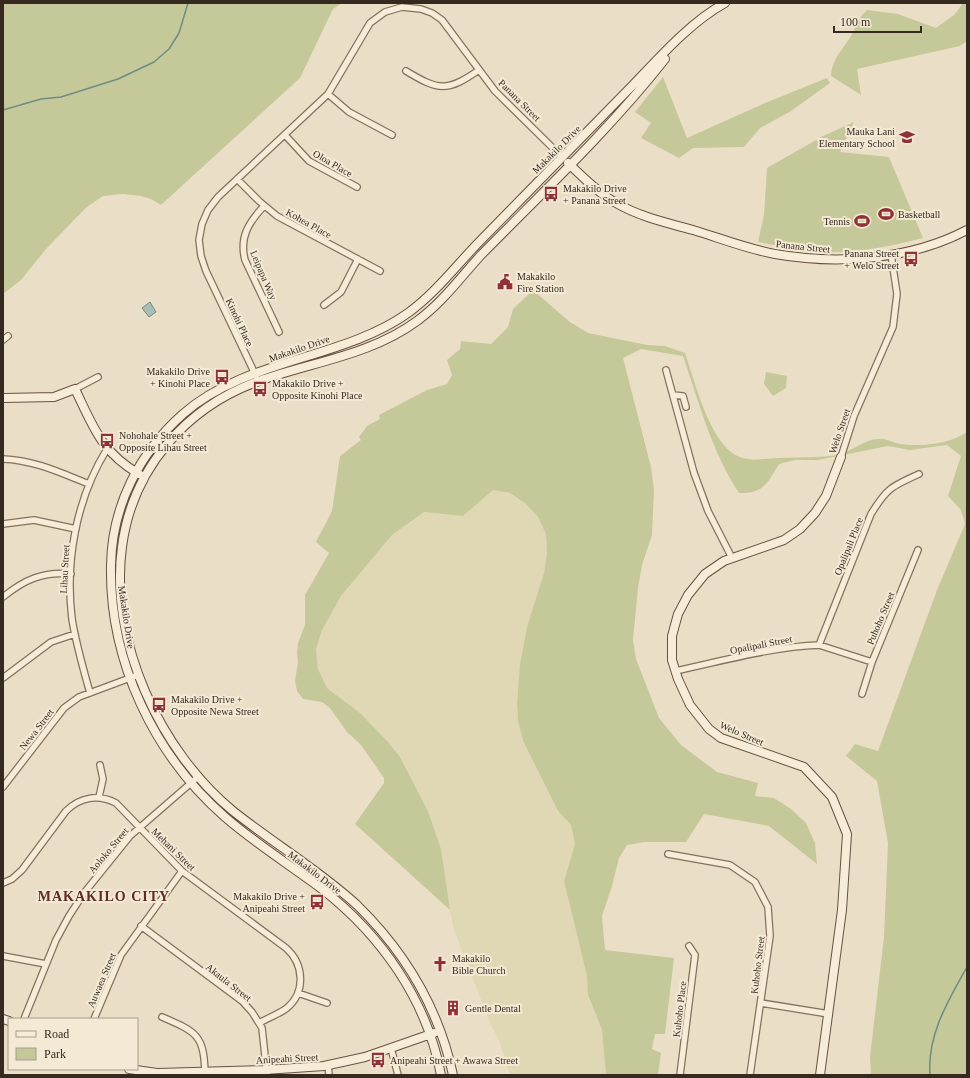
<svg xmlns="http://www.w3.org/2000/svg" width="970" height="1078" font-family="'Times New Roman',serif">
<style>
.farmland{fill:#e0d7b4}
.green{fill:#c5c99a}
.water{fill:#a7bfb7;stroke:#6e8d84}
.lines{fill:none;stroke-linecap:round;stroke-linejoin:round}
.stream{stroke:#6e8d84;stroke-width:1.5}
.street-casing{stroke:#85715d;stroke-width:8}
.secondary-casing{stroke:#675240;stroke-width:10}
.street{stroke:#f6ecd8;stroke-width:5.5}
.secondary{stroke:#f6ecd8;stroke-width:8}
.labels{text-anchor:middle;stroke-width:4;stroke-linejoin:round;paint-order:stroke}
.street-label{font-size:10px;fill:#362a20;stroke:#f3e9d5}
.poi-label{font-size:10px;fill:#362a20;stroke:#f3e9d5;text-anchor:start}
.district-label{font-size:14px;font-weight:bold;letter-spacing:1px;fill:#602c22;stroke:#f3e9d5}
</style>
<rect width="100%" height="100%" fill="#ebdec6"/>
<path class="farmland" d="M493,490l17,3 15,10 13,14 8,17 1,19 -3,20 -21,73 -3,18 -3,39 1,18 5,20 35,70 13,14 4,19 -11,37 23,95 1,19 14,35 4,45h-96l-10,-32 -9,-18 -37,-95 -8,-39 -5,-42 -13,-38 -28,-54 -40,-44 -33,-25 -9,-19 -2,-20 6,-19 8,-18 11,-16 51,-61 32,-23 39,3z"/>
<path class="green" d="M3,3h339l-9,6 -33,69 -139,127 -10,-6 -10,-3 -18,-2 -20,2 -16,11 -14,14 -27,28 -25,31 -18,14z
M963,3h4v38l-7,5 -103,23 4,26 -30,-19c1,-16 8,-22 16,-34 9,-12 8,-21 20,-32l31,4 38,14 18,-13z
M663,77l24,61 78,-35 62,-25 3,5 -39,28 -31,17 -16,19 -51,1 -14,10 -38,-20 10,-15 -16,-11z
M854,122l-14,30 49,5 34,81c-35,9 -73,17 -110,13 -18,-2 -37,-6 -55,-9l6,-27 3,-47 56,-32z
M533,290l37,32 18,11 59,12 18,1 20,7c10,28 25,93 55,104 14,5 26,1 39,1 20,-1 39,0 58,-3 15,-3 27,-16 42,-16 7,-1 14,4 21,5 22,3 49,0 67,-12v643h-96l-1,-18 14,-120 4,-94 -11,-62 -31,-25 9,-12 23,7 59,-161 28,-66 -4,-14 -13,-14 13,-40 -14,-11 -37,5 -22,-4 -70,14h-23l-16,4c-12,20 -15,29 -40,29 -27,-41 -40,-90 -56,-137l-42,-7 -18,9 28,109 3,23 -2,45 -10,30 -4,23 -5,52 3,19 23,59 22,27 36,27 41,11 -3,13 19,2 17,11 15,14 9,20 2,21 -48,-38 -65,-12 -18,28h-41l-18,3 -8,13 -7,28 -10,30 3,34 69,8 -9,76h-10l-3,15 9,4 -3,22h-52l-4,-45 -14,-35 -1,-19 -23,-95 11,-37 -4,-19 -13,-14 -35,-70 -5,-20 -1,-18 3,-39 7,-37 17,-54 3,-20 -1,-19 -8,-17 -13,-14 -15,-10 -17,-3 -30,26 -39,-4 -32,23 -51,61 -19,34 -6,19 2,20 9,19 33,25 28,29 12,15 28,54 13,38 9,61 -95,-86 29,-41v-5l-23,-33 -14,-13 -17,-24 -8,-6 -19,-3 -6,-8 -2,-10 3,-19 -1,-9 1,-10 7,-18v-30l24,-42 -13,-11 16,-31 8,-55 21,-16 -2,-3 8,-11 13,-7 -1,-4 48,-25 20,-6 5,-9 -5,-15 13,-11 1,-8 30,3 17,-17 5,-18z
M766,372l21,4 -1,12 -13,8 -9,-12z"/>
<path class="water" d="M150,302l6,10 -7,5 -7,-9z"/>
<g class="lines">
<path class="stream" d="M3,110l38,-11 20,-2 57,-18 36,-17 15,-13 10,-16 9,-30
M930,1075c-3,-40 18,-74 37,-108"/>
<defs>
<path id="street" d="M406,71c33,20 41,21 73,-1
M328,94l21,18 43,23
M285,135l24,26 48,26
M237,179l22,22 18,15 103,55
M264,206c-15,16 -25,31 -19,54l34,72
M324,305l17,-13 17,-33
M3,340l5,-4
M666,370l28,103 14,38 24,47
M256,376l-50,-105 -5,-15 -2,-16 3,-16 6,-14 10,-13 110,-103 42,-71 15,-11 17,-5 19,2 11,4 10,7 53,71 67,66
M75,389l23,-12
M673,395l10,1 3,11
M841,457l13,-41 39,-89 4,-33 -6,-40
M3,459c31,1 58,14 86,25
M3,524l31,-4 42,9
M3,597c21,-17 40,-26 68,-23
M819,645l52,-131c16,-26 21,-28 48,-40
M675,671c48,-10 95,-24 144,-26l53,17
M3,678l48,-36 24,-8
M90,693c-7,-25 -14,-49 -18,-74 -7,-57 4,-120 35,-170
M862,694l10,-32 46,-112
M3,787l61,-79 15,-11 59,-22
M99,797l4,-18 -3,-14
M668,854l62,11 25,17 13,25 2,29 -20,139
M3,883l9,-4 10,-9 44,-59c14,-14 32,-17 50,-8l66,68 104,77c18,16 20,44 1,60 -8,6 -19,10 -28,15
M141,926l101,75 10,11 10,16 5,47
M3,956l43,8
M298,993l29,10
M761,1003l68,11
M162,1017c35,15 42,18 43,57
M24,1019l32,-79 13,-24 15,-23 46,-57 69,-60
M94,1019l27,-64 61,-84
M391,1048l7,27
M328,1065l1,10
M680,1075l15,-120 -6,-9"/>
<path id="secondary" d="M568,163c15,14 30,30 48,40 24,14 52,20 77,27 27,8 54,19 82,24 63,11 135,6 192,-24
M3,398l51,-1 21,-8c18,37 26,63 64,85
M3,1019l6,2
M129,1069l28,4 108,-3 59,-4 41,-9 69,-24
M441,1075c-14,-75 -60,-140 -119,-186 -32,-24 -66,-45 -97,-72 -71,-62 -116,-156 -114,-252 1,-59 28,-112 72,-151 64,-56 159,-54 225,-101 29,-21 50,-50 75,-75 49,-50 98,-100 147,-150 29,-30 59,-65 95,-85
M453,1075c-14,-66 -48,-123 -96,-170 -38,-35 -84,-62 -124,-94 -73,-60 -124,-170 -111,-264 10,-78 64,-140 137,-166 53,-19 112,-26 158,-60 25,-18 43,-43 64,-66 63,-64 129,-126 184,-196
M820,1075l22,-165 5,-76 -15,-37 -28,-30 -83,-29 -12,-9 -19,-24 -12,-26 -6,-19v-24l6,-22 10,-19 17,-21 19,-13 60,-21 16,-11 15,-16 11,-17 15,-39"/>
</defs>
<use href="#street" class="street-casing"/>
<use href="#secondary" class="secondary-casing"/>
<use href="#street" class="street"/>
<use href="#secondary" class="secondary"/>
</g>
<defs>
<symbol id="school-bare" viewBox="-9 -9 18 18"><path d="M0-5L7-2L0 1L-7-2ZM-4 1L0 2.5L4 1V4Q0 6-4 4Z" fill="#903136" stroke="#f3e9d5" stroke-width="2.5" paint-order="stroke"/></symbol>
<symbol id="bus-bare" viewBox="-9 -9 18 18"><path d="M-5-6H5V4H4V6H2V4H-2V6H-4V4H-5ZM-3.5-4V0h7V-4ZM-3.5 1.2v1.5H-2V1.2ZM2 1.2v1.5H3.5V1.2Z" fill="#903136" stroke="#f3e9d5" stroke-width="2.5" paint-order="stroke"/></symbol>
<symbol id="stadium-bare" viewBox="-9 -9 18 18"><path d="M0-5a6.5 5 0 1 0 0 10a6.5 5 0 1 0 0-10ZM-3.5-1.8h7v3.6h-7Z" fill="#903136" stroke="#f3e9d5" stroke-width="2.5" paint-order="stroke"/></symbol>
<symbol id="civic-bare" viewBox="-9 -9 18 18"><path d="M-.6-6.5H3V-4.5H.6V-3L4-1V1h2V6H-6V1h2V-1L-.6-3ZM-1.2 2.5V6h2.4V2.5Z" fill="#903136" stroke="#f3e9d5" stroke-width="2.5" paint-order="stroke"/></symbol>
<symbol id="church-bare" viewBox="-9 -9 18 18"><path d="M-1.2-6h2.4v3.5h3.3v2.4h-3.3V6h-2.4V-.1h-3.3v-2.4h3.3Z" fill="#903136" stroke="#f3e9d5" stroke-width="2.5" paint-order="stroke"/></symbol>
<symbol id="building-bare" viewBox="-9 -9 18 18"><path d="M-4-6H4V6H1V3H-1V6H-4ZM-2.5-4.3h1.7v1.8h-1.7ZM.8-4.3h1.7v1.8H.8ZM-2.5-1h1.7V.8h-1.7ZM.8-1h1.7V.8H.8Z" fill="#903136" stroke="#f3e9d5" stroke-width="2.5" paint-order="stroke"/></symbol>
</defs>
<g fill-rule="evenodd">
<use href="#school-bare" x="896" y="126" width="22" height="22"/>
<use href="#bus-bare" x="540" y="183" width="22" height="22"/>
<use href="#stadium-bare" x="875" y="203" width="22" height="22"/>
<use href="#stadium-bare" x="851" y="210" width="22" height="22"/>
<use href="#bus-bare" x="900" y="248" width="22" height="22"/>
<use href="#civic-bare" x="494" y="271" width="22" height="22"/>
<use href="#bus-bare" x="211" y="366" width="22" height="22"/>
<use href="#bus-bare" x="249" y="378" width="22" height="22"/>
<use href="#bus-bare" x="96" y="430" width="22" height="22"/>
<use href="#bus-bare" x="148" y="694" width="22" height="22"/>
<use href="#bus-bare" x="306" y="891" width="22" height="22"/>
<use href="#church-bare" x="429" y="953" width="22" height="22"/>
<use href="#building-bare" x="442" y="997" width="22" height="22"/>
<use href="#bus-bare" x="367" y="1049" width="22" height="22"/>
</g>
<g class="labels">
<g class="street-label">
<text transform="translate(520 100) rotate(45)" y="4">Panana Street</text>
<text transform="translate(556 149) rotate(-45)" y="4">Makakilo Drive</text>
<text transform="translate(333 163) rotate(30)" y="4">Oloa Place</text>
<text transform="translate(309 223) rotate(29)" y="4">Kohea Place</text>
<text transform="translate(803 246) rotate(6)" y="4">Panana Street</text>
<text transform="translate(264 275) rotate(67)" y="4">Leipapa Way</text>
<text transform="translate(240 322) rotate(65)" y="4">Kinohi Place</text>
<text transform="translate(299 348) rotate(-19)" y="4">Makakilo Drive</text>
<text transform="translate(839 431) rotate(-71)" y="4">Welo Street</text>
<text transform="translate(848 546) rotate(-68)" y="4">Opalipali Place</text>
<text transform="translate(64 569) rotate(-87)" y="4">Lihau Street</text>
<text transform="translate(127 617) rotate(81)" y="4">Makakilo Drive</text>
<text transform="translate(880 618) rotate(-67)" y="4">Puhoho Street</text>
<text transform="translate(761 644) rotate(-11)" y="4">Opalipali Street</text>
<text transform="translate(36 729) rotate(-52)" y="4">Newa Street</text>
<text transform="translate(742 733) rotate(23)" y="4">Welo Street</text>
<text transform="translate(174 849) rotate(44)" y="4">Mehani Street</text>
<text transform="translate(108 850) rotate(-50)" y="4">Aoloko Street</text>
<text transform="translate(315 872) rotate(37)" y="4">Makakilo Drive</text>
<text transform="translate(757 965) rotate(-83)" y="4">Kuhoho Street</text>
<text transform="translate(101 980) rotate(-67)" y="4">Auwaea Street</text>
<text transform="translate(229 982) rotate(38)" y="4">Akaula Street</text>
<text transform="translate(679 1009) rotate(-83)" y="4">Kuhoho Place</text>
<text transform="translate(287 1058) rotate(-3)" y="4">Anipeahi Street</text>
</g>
<g class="poi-label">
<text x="895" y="135" text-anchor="end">Mauka Lani<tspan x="895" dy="12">Elementary School</tspan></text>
<text x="563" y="192">Makakilo Drive<tspan x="563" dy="12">+ Panana Street</tspan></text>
<text x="898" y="218">Basketball</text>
<text x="850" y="225" text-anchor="end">Tennis</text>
<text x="899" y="257" text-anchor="end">Panana Street<tspan x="899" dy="12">+ Welo Street</tspan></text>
<text x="517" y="280">Makakilo<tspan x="517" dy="12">Fire Station</tspan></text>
<text x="210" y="375" text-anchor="end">Makakilo Drive<tspan x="210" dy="12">+ Kinohi Place</tspan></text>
<text x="272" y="387">Makakilo Drive +<tspan x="272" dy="12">Opposite Kinohi Place</tspan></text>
<text x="119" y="439">Nohohale Street +<tspan x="119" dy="12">Opposite Lihau Street</tspan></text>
<text x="171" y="703">Makakilo Drive +<tspan x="171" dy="12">Opposite Newa Street</tspan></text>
<text x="305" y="900" text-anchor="end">Makakilo Drive +<tspan x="305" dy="12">Anipeahi Street</tspan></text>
<text x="452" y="962">Makakilo<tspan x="452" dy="12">Bible Church</tspan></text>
<text x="465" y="1012">Gentle Dental</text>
<text x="390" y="1064">Anipeahi Street + Awawa Street</text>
</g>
<g class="district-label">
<text x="104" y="901">MAKAKILO CITY</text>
</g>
</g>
<rect width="970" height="1078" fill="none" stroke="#362a20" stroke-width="8"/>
<rect x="8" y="1018" width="130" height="52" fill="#f3e9d5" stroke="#a79d8d"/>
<rect x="16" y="1031" width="20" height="6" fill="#f6ecd8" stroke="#a79d8d"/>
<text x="44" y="1038" font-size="12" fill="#362a20">Road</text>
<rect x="16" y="1048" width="20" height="12" fill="#c5c99a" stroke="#a79d8d"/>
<text x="44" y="1058" font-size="12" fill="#362a20">Park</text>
<path d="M834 26v6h87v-6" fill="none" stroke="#362a20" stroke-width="2"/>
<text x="840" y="26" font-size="12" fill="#362a20" stroke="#f3e9d5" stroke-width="3" paint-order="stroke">100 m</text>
</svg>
